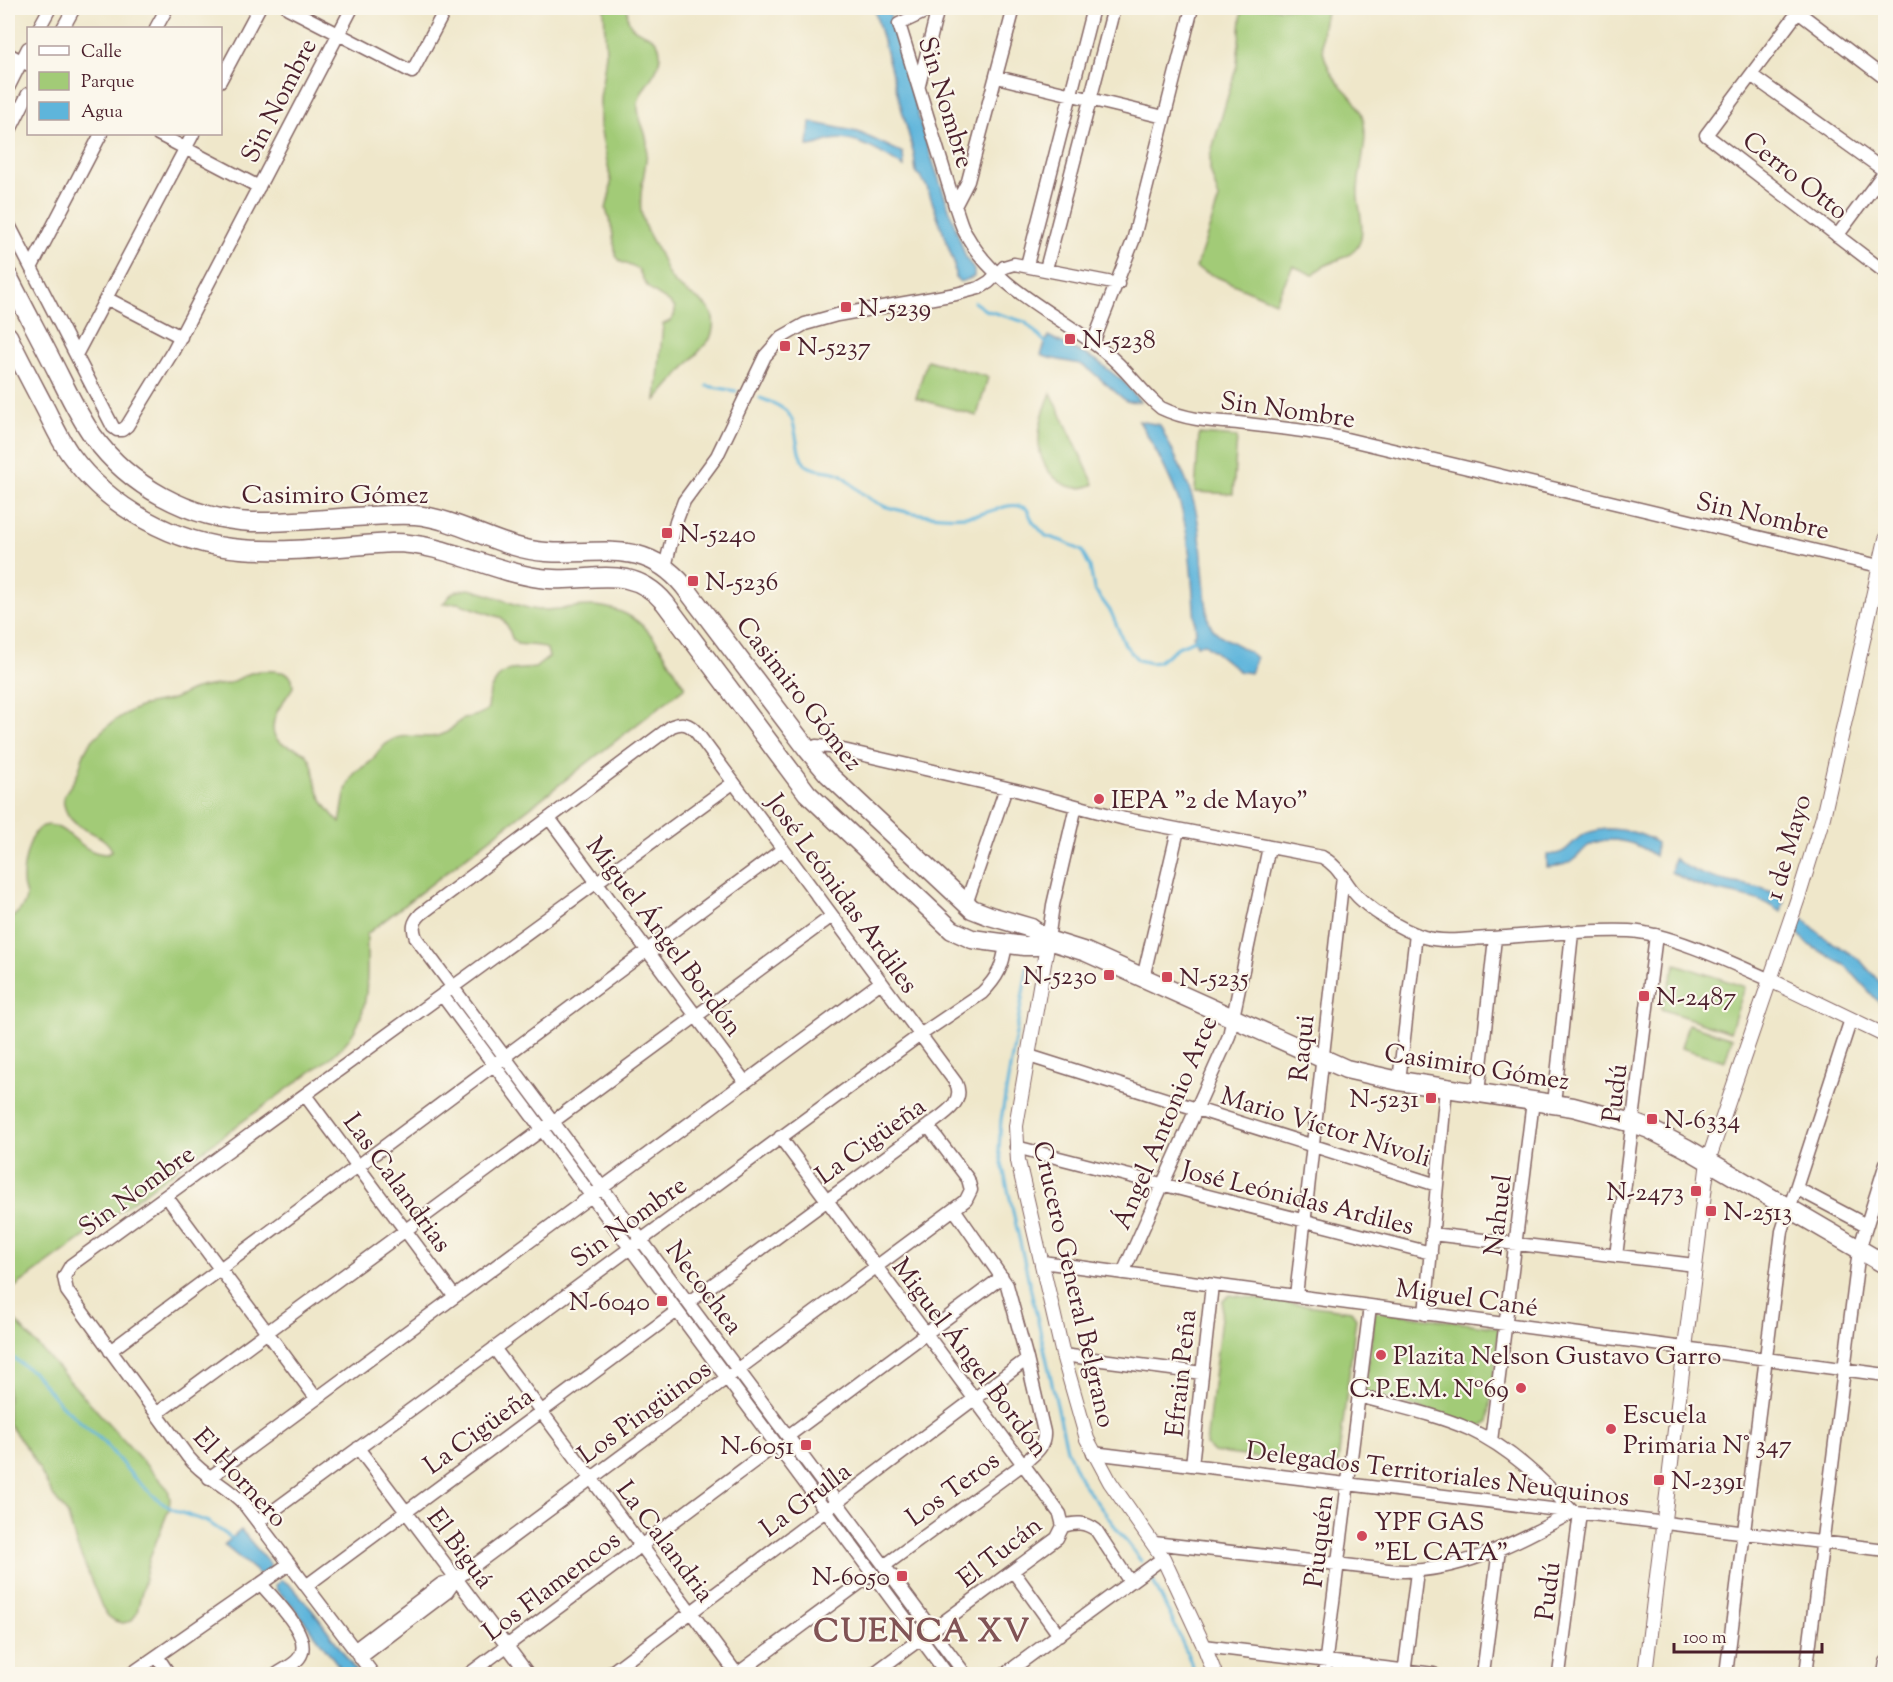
<svg xmlns="http://www.w3.org/2000/svg" width="1893" height="1682" font-family="'Sorts Mill Goudy',serif">
<style>
.green{fill:#a2cb77;stroke:#767551;stroke-width:1.5}
.water{fill:#5eb5db;stroke:#546a83;stroke-width:1.5}
.lines{fill:none;stroke-linecap:round;stroke-linejoin:round}
.stream{stroke:#5eb5db;stroke-width:3}
.minor-casing{stroke:#846563;stroke-width:15}
.tertiary-casing{stroke:#846563;stroke-width:16}
.primary-casing{stroke:#846563;stroke-width:21}
.minor{stroke:#fff;stroke-width:12}
.tertiary{stroke:#fff;stroke-width:14}
.primary{stroke:#fff;stroke-width:18}
.poi-dot{fill:#d1495b;stroke:#fbf7ec;stroke-width:2}
.labels{text-anchor:middle;stroke-width:4.5;stroke-linejoin:round;paint-order:stroke}
.street-label{font-size:26px;fill:#4a1f2b;stroke:#fbf7ec}
.poi-label{font-size:26px;fill:#4a1f2b;stroke:#fbf7ec;text-anchor:start}
.district-label{font-size:32px;font-weight:bold;letter-spacing:1.5px;fill:#815355;stroke:#fbf7ec}
</style>
<rect width="100%" height="100%" fill="#fbf7ec"/>
<filter id="ink" filterUnits="userSpaceOnUse"><feTurbulence type="fractalNoise" baseFrequency=".0167" numOctaves="2"/><feDisplacementMap in="SourceGraphic" scale="12" xChannelSelector="R" yChannelSelector="G"/><feConvolveMatrix kernelMatrix="1 2 1 2 8 2 1 2 1" color-interpolation-filters="sRGB"/></filter>
<filter id="wash" filterUnits="userSpaceOnUse"><feTurbulence type="fractalNoise" baseFrequency=".008" numOctaves="4" result="noise"/><feDisplacementMap in="SourceGraphic" scale="24" xChannelSelector="R" yChannelSelector="G"/><feGaussianBlur stdDeviation="1.35" result="paint"/><feColorMatrix in="noise" values="0 0 0 0 0 0 0 0 0 0 0 0 0 0 0 0 0 1.4 0 .05"/><feComposite in="paint" operator="in"/></filter>
<g filter="url(#wash)">
<rect width="100%" height="100%" fill="#efe7ca"/>
<path class="green" d="M604,8h24c-5,34 32,17 32,46 0,21 -19,31 -22,49 -2,14 8,26 9,40 1,23 -9,46 -6,68 2,17 13,31 20,46 3,6 4,12 7,17 15,27 58,24 42,65l-54,61 7,-76c9,-3 12,-6 12,-16 -7,-9 -16,-11 -24,-18 -8,-6 -8,-14 -13,-21l-17,-7 -5,-6 -4,-27 -6,-20 4,-16 1,-12 -11,-54v-28l6,-45z
M1242,8h85c-9,32 -7,55 16,80 10,10 19,21 21,35 4,25 -7,49 -6,73 1,15 8,36 0,50 -9,15 -33,14 -45,29l-20,-9 -18,36 -79,-34 23,-69 -9,-29v-14l27,-91z
M927,360l61,17 -11,39 -61,-18z
M1051,393l43,91c-27,14 -54,-13 -55,-40 -1,-19 5,-34 12,-51z
M1199,434l38,3 -4,57 -38,-2z
M468,589c24,4 46,18 70,21 17,1 34,-4 51,-4 55,0 70,40 96,81l-318,247c-1,30 4,64 -10,92 -6,13 -17,23 -27,32l-322,234v-372c8,-5 18,-13 18,-25 -1,-4 -3,-8 -3,-13 -1,-13 6,-45 15,-53 18,-14 38,15 52,21 6,3 12,4 18,4l4,-4c-11,-22 -41,-16 -48,-45 -3,-11 7,-18 12,-28 6,-12 5,-23 14,-34 14,-16 35,-32 56,-38 9,-3 18,-3 27,-6 6,-2 11,-5 17,-8 12,-5 23,-5 36,-7 9,-2 16,-8 25,-11 11,-4 25,-2 36,0l5,5 1,9c-8,14 -24,29 -19,47 5,14 21,11 31,19 10,10 8,23 12,35 4,13 13,25 23,35 4,-17 3,-39 17,-52 5,-4 11,-6 15,-11 7,-10 15,-20 28,-23 13,-3 28,3 41,-2 9,-2 14,-12 22,-16 10,-3 17,-3 25,-10l2,-19 10,-15 10,-5 25,-2 14,-11 -2,-8 -7,-3 -23,-2 -5,-6 -4,-11 -6,-9 -44,-15 -15,1 10,-12z
M1676,964l69,23 -15,45 -69,-23z
M1688,1024l44,14 -7,23 -44,-13z
M1230,1295l121,16 5,7 -18,144 -8,5 -117,-15 -7,-7 17,-144z
M1375,1311l124,17 -11,95 -6,3h-7l-109,-34 -1,-3z
M8,1313l160,176 2,10 -1,10 -19,48 -13,55 -5,9 -9,2 -8,-2 -7,-5 -6,-9 -25,-61 -10,-33 -13,-16 -23,-43 -23,-31z"/>
<path class="water" d="M874,8h14l36,128 42,122 8,12v7l-14,5 -5,-5 -1,-14 -27,-76 -6,-10 -5,-4 -2,-19z
M810,122l48,10 45,21 1,14c-20,-12 -48,-32 -73,-27 -8,2 -14,6 -23,6z
M1048,336l48,24 29,23 15,19 -14,-1 -36,-31 -10,-6 -31,-6 -8,-3z
M1139,421l21,4c13,28 29,56 36,86 8,37 6,74 13,111 7,18 34,21 47,36l-6,15 -11,-2 -34,-27 -8,1 -4,-10 3,-2c-4,-42 -4,-88 -16,-129 -10,-29 -25,-56 -41,-83z
M1606,829c19,0 35,3 51,14l-2,13c-17,-14 -47,-22 -67,-10 -4,3 -7,7 -10,10 -9,9 -19,10 -31,11v-12c21,-1 19,-8 34,-19 8,-5 16,-6 25,-7z
M1674,858c15,13 37,20 56,24 19,4 40,5 54,18l-3,12c-22,-16 -45,-16 -71,-23 -14,-3 -26,-10 -39,-17z
M1798,918l6,1 18,17 37,23 26,29v21l-39,-43 -37,-21 -14,-15z
M241,1530l29,34v4l-6,5 -5,1 -35,-29z
M281,1580c17,4 65,77 77,94h-13l-51,-67 -18,-18 -1,-3z"/>
<g class="lines">
<path class="stream" d="M974,302l11,8 40,12 23,23
M707,386l29,5
M760,398c34,12 32,17 38,49 1,6 3,12 7,17 9,8 24,5 35,10 6,4 11,10 17,15 7,7 18,13 27,17 25,8 64,13 91,9 17,-2 36,-16 52,-6l6,13 13,14 19,6 17,9 8,16 4,22 17,23 14,33 13,15 13,3 7,-1 20,-15 19,-8
M1028,964l-27,156 -2,30 68,299 14,32 60,80
M8,1354l26,19 28,33 42,36 31,37 27,24 14,8 32,11 25,17
M1151,1577l20,40 25,57"/>
</g>
</g>
<g filter="url(#ink)">
<g class="lines">
<defs>
<path id="minor" d="M288,8l124,64 34,-64
M933,8l-34,16 56,182c4,10 6,21 12,30 30,54 93,79 139,117 21,16 35,39 55,55 25,12 50,13 77,15 33,4 67,7 100,14l541,129
M1801,8l-95,127 180,138
M1798,12l88,67
M39,28l11,-20
M63,28l11,-20
M156,28l11,-20
M8,54l19,10
M1751,75l134,96
M997,77l167,40
M220,81l39,-73
M919,85l19,-77
M8,88l20,-40
M8,134l20,-40
M158,134l101,53
M955,206l13,-25 46,-173
M8,223l105,204 4,3h5l5,-4 46,-75 179,-343
M1837,236l49,-66
M1027,265l66,-257
M31,268l70,-134
M1046,269l68,-261
M106,298l75,39
M1093,343l40,-102 59,-233
M76,355l117,-221
M665,567l11,-45 8,-21 33,-45 48,-100 17,-19 23,-13 32,-9 119,-21 23,-6 10,-6 15,-15 10,-3 104,20
M808,750l8,-4 14,1 190,44 105,28 197,38c15,8 20,20 30,33 15,19 49,40 72,47 20,6 43,2 63,1 47,-2 95,-9 142,-7 40,2 103,32 141,49
M549,818l196,264
M966,904l40,-116
M1048,940l5,-35 23,-99
M1143,978l35,-148
M442,995l505,679
M1029,1056l408,129
M1399,1081l17,-147
M1478,1093l17,-155
M305,1095l149,201
M1554,1104l18,-171
M780,1137l280,377 3,12
M1016,1147l415,106
M1796,1188l70,37
M166,1196l150,202
M1432,1234l263,31
M1616,1256l40,-321
M1042,1262l844,113
M1123,1273l106,-237 40,-189
M1296,1296l47,-420
M689,1302l239,-176c14,-11 38,-23 28,-43l-259,-350c-8,-10 -15,-11 -25,-7l-251,188c-8,8 -9,14 -5,24l549,736
M1425,1314l21,-226
M494,1348l243,326
M110,1351l673,-502
M1063,1355l139,18
M156,1414l676,-498
M788,1436l214,-159
M1491,1441l42,-340
M358,1448l170,226
M1093,1453l793,97
M1192,1465l20,-180
M209,1478l672,-496
M258,1522l662,-487 62,-42c16,-16 21,-27 24,-49
M1063,1526c13,-4 22,-4 33,4l34,52
M1154,1543l234,27c65,7 129,-28 185,-58 -30,-32 -63,-64 -104,-83 -34,-15 -74,-23 -110,-33
M884,1566l139,-102c11,-10 22,-16 21,-32l-17,-73 -20,-74 -53,-76
M1013,1571l46,64
M261,1584c12,15 54,53 38,74 -5,7 -15,11 -22,16
M306,1586l371,-275
M1204,1646l230,28
M354,1650l87,-66 15,-5 510,-379 5,-10 -3,-11 -40,-53
M157,1656l12,18
M360,1658l87,-66 9,-13
M131,1674l158,-110
M373,1674l-129,-170c-17,-18 -40,-27 -56,-47l-121,-166 -3,-14 7,-12 662,-482
M469,1674l307,-229
M609,1674l418,-315
M737,1674l135,-100
M873,1674l184,-136 6,-12
M1005,1674l158,-116
M1324,1674l46,-368
M1404,1674l13,-102
M1483,1674l16,-125
M1559,1674l21,-161
M1726,1674l56,-443 69,-212
M1806,1674l53,-424 27,-87
M1884,1674l2,-12"/>
<path id="tertiary" d="M1048,940l-32,186 2,35 45,194 24,84 23,43 53,76 41,88 11,28
M1770,980l116,56
M1645,1674l63,-513 90,-263 25,-81 63,-278"/>
<path id="primary" d="M8,276c17,34 35,67 52,101 10,20 20,41 33,59 36,50 97,83 159,86 39,1 79,-4 118,-6 15,-1 30,-2 45,-1 45,4 85,34 131,37 54,4 97,-15 138,34l124,164 20,24 144,135 18,7 41,12 17,12 38,12 260,117 53,12 174,26 60,16 16,6 37,19 200,117
M8,336c12,25 25,49 38,74 7,14 14,30 24,44 39,54 105,90 171,95 48,4 103,-3 151,-6 52,0 97,28 148,35 46,7 89,-18 125,25l142,190 145,137 20,9 52,7h13l11,-6"/>
</defs>
<use href="#minor" class="minor-casing"/>
<use href="#tertiary" class="tertiary-casing"/>
<use href="#primary" class="primary-casing"/>
<use href="#minor" class="minor"/>
<use href="#tertiary" class="tertiary"/>
<use href="#primary" class="primary"/>
</g>
</g>
<g class="poi-dot">
<rect x="840" y="301" width="12" height="12" rx="3"/>
<rect x="1064" y="333" width="12" height="12" rx="3"/>
<rect x="779" y="340" width="12" height="12" rx="3"/>
<rect x="661" y="527" width="12" height="12" rx="3"/>
<rect x="687" y="575" width="12" height="12" rx="3"/>
<circle cx="1099" cy="799" r="6"/>
<rect x="1103" y="969" width="12" height="12" rx="3"/>
<rect x="1161" y="971" width="12" height="12" rx="3"/>
<rect x="1638" y="990" width="12" height="12" rx="3"/>
<rect x="1425" y="1092" width="12" height="12" rx="3"/>
<rect x="1646" y="1113" width="12" height="12" rx="3"/>
<rect x="1690" y="1185" width="12" height="12" rx="3"/>
<rect x="1705" y="1205" width="12" height="12" rx="3"/>
<rect x="656" y="1295" width="12" height="12" rx="3"/>
<circle cx="1381" cy="1355" r="6"/>
<circle cx="1521" cy="1388" r="6"/>
<circle cx="1611" cy="1429" r="6"/>
<rect x="800" y="1439" width="12" height="12" rx="3"/>
<rect x="1653" y="1474" width="12" height="12" rx="3"/>
<circle cx="1362" cy="1536" r="6"/>
<rect x="896" y="1570" width="12" height="12" rx="3"/>
</g>
<g class="labels">
<g class="street-label">
<text transform="translate(278 100) rotate(-63)" y="9">Sin Nombre</text>
<text transform="translate(947 102) rotate(73)" y="9">Sin Nombre</text>
<text transform="translate(1796 175) rotate(38)" y="9">Cerro Otto</text>
<text transform="translate(1288 409) rotate(8)" y="9">Sin Nombre</text>
<text x="335" y="503">Casimiro Gómez</text>
<text transform="translate(1763 515) rotate(13)" y="9">Sin Nombre</text>
<text transform="translate(800 693) rotate(52)" y="9">Casimiro Gómez</text>
<text transform="translate(1787 847) rotate(-74)" y="9">1 de Mayo</text>
<text transform="translate(843 893) rotate(54)" y="9">José Leónidas Ardiles</text>
<text transform="translate(665 936) rotate(53)" y="9">Miguel Ángel Bordón</text>
<text transform="translate(1301 1048) rotate(-84)" y="9">Raqui</text>
<text transform="translate(1477 1066) rotate(9)" y="9">Casimiro Gómez</text>
<text transform="translate(1614 1093) rotate(-83)" y="9">Pudú</text>
<text transform="translate(1164 1122) rotate(-67)" y="9">Ángel Antonio Arce</text>
<text transform="translate(1326 1126) rotate(17)" y="9">Mario Víctor Nívoli</text>
<text transform="translate(870 1140) rotate(-36)" y="9">La Cigüeña</text>
<text transform="translate(398 1182) rotate(54)" y="9">Las Calandrias</text>
<text transform="translate(136 1190) rotate(-36)" y="9">Sin Nombre</text>
<text transform="translate(1298 1197) rotate(14)" y="9">José Leónidas Ardiles</text>
<text transform="translate(1497 1215) rotate(-83)" y="9">Nahuel</text>
<text transform="translate(628 1221) rotate(-36)" y="9">Sin Nombre</text>
<text transform="translate(1075 1284) rotate(77)" y="9">Crucero General Belgrano</text>
<text transform="translate(705 1287) rotate(53)" y="9">Necochea</text>
<text transform="translate(1467 1297) rotate(8)" y="9">Miguel Cané</text>
<text transform="translate(971 1357) rotate(53)" y="9">Miguel Ángel Bordón</text>
<text transform="translate(1180 1373) rotate(-84)" y="9">Efrain Peña</text>
<text transform="translate(644 1411) rotate(-36)" y="9">Los Pingüinos</text>
<text transform="translate(478 1430) rotate(-36)" y="9">La Cigüeña</text>
<text transform="translate(1438 1473) rotate(7)" y="9">Delegados Territoriales Neuquinos</text>
<text transform="translate(241 1477) rotate(47)" y="9">El Hornero</text>
<text transform="translate(952 1488) rotate(-36)" y="9">Los Teros</text>
<text transform="translate(805 1499) rotate(-37)" y="9">La Grulla</text>
<text transform="translate(666 1541) rotate(53)" y="9">La Calandria</text>
<text transform="translate(1318 1541) rotate(-83)" y="9">Piuquén</text>
<text transform="translate(461 1548) rotate(53)" y="9">El Biguá</text>
<text transform="translate(999 1551) rotate(-38)" y="9">El Tucán</text>
<text transform="translate(551 1585) rotate(-37)" y="9">Los Flamencos</text>
<text transform="translate(1547 1591) rotate(-83)" y="9">Pudú</text>
</g>
<g class="poi-label">
<text x="858" y="316">N-5239</text>
<text x="1082" y="348">N-5238</text>
<text x="797" y="355">N-5237</text>
<text x="679" y="542">N-5240</text>
<text x="705" y="590">N-5236</text>
<text x="1111" y="808">IEPA "2 de Mayo"</text>
<text x="1097" y="984" text-anchor="end">N-5230</text>
<text x="1179" y="986">N-5235</text>
<text x="1656" y="1005">N-2487</text>
<text x="1419" y="1107" text-anchor="end">N-5231</text>
<text x="1664" y="1128">N-6334</text>
<text x="1684" y="1200" text-anchor="end">N-2473</text>
<text x="1723" y="1220">N-2513</text>
<text x="650" y="1310" text-anchor="end">N-6040</text>
<text x="1393" y="1364">Plazita Nelson Gustavo Garro</text>
<text x="1509" y="1397" text-anchor="end">C.P.E.M. Nº69</text>
<text x="1623" y="1423">Escuela<tspan x="1623" dy="30">Primaria N° 347</tspan></text>
<text x="794" y="1454" text-anchor="end">N-6051</text>
<text x="1671" y="1489">N-2391</text>
<text x="1374" y="1530">YPF GAS<tspan x="1374" dy="30">"EL CATA"</tspan></text>
<text x="890" y="1585" text-anchor="end">N-6050</text>
</g>
<g class="district-label">
<text x="922" y="1641">CUENCA XV</text>
</g>
</g>
<rect width="1893" height="1682" fill="none" stroke="#fbf7ec" stroke-width="30"/>
<rect x="27" y="27" width="195" height="108" fill="#fbf7ec" stroke="#b4a19f" stroke-width="1.5"/>
<rect x="39" y="46" width="30" height="9" fill="#ffffff" stroke="#b4a19f" stroke-width="1.5"/>
<text x="81" y="57" font-size="18" fill="#4a1f2b">Calle</text>
<rect x="39" y="72" width="30" height="18" fill="#a2cb77" stroke="#b4a19f" stroke-width="1.5"/>
<text x="81" y="87" font-size="18" fill="#4a1f2b">Parque</text>
<rect x="39" y="102" width="30" height="18" fill="#5eb5db" stroke="#b4a19f" stroke-width="1.5"/>
<text x="81" y="117" font-size="18" fill="#4a1f2b">Agua</text>
<path d="M1674 1643v9h148v-9" fill="none" stroke="#4a1f2b" stroke-width="3"/>
<text x="1683" y="1643" font-size="18" fill="#4a1f2b" stroke="#fbf7ec" stroke-width="4.5" paint-order="stroke">100 m</text>
</svg>
